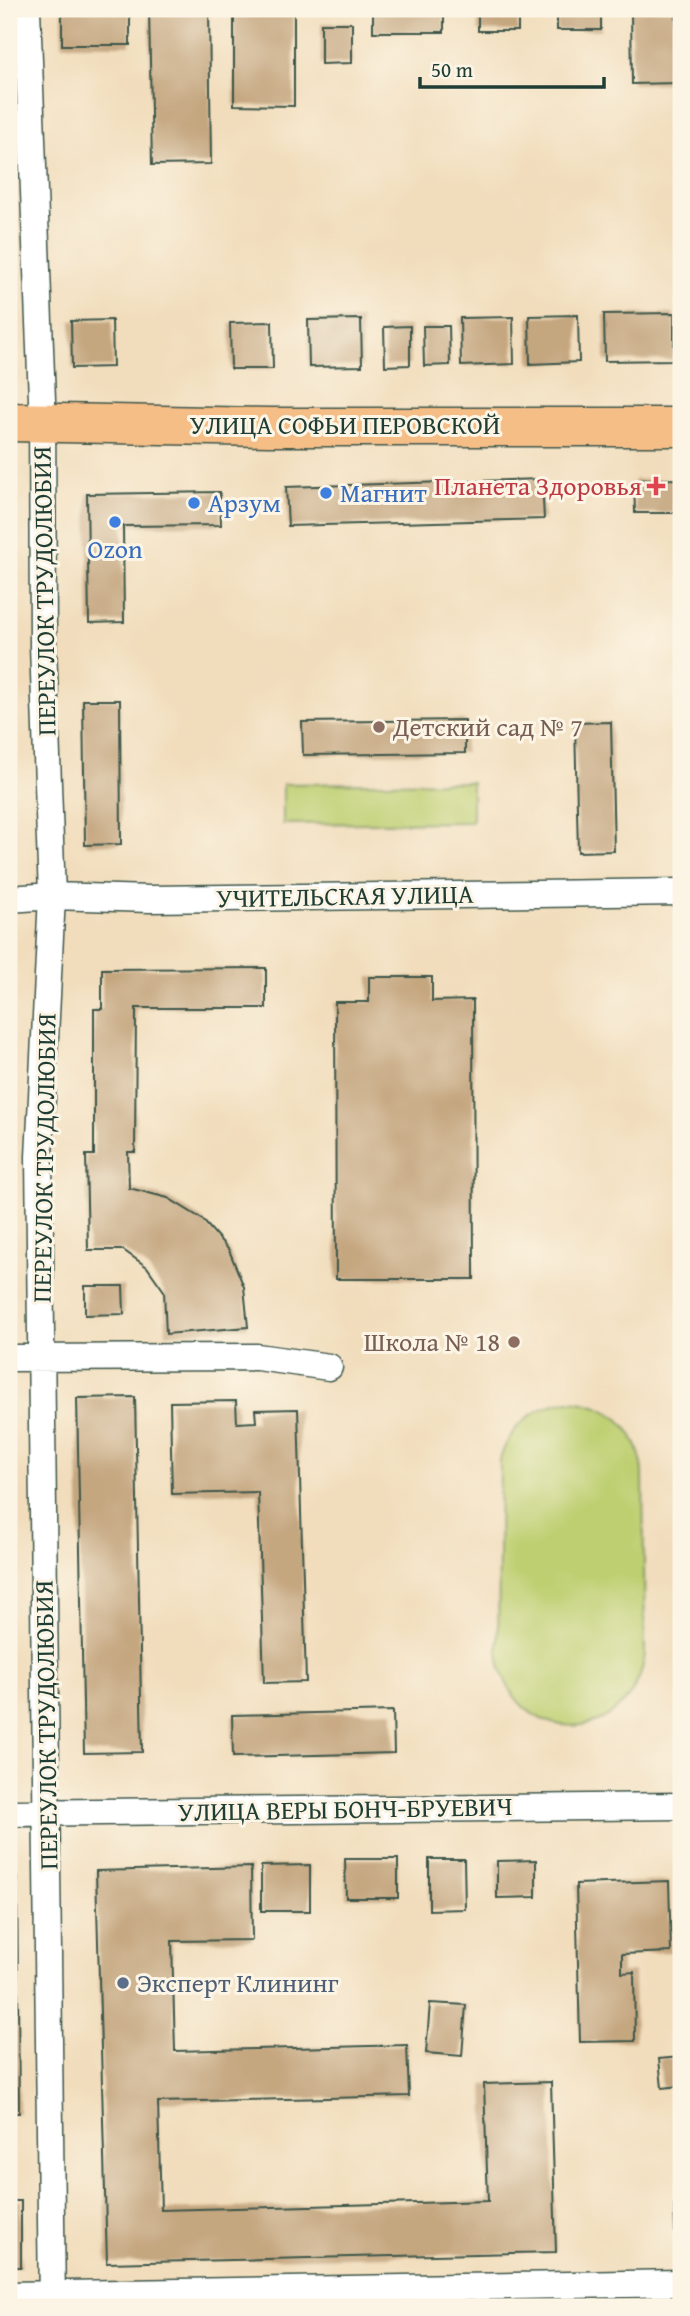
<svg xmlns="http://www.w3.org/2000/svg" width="690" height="2316" font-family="'Gentium Book Plus',serif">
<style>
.green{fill:#becf71;stroke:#6e8652;stroke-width:2}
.building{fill:#c4a67f}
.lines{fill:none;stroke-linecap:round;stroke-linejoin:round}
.street-casing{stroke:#3e5548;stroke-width:29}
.primary-casing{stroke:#3e5548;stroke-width:41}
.street{stroke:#fff;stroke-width:26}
.primary{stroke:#f6be87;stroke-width:38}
.health-dot{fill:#e0444e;stroke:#fcf5e5;stroke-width:2.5}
.shop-dot{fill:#3f7fe0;stroke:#fcf5e5;stroke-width:2.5}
.education-dot{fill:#8d6e63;stroke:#fcf5e5;stroke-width:2.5}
.service-dot{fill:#5c6f8a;stroke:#fcf5e5;stroke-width:2.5}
.labels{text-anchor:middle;stroke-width:6;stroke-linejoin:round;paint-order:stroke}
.street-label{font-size:26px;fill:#1f3d34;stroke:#fcf5e5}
.health-label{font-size:26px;fill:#be3a42;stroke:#fcf5e5;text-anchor:end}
.shop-label{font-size:26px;fill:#366cbe;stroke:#fcf5e5;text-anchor:start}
.education-label{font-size:26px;fill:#785e54;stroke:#fcf5e5;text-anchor:start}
.service-label{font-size:26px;fill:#4e5e75;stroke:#fcf5e5;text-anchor:start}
</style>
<rect width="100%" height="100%" fill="#fcf5e5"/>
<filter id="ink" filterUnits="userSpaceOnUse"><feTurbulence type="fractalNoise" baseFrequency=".0143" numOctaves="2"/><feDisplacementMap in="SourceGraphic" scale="14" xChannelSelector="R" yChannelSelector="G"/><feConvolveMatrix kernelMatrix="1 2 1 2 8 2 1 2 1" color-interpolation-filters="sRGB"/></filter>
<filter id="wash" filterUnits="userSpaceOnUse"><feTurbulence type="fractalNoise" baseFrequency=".00686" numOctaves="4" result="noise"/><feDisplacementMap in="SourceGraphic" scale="28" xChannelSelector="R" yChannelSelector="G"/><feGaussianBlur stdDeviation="1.57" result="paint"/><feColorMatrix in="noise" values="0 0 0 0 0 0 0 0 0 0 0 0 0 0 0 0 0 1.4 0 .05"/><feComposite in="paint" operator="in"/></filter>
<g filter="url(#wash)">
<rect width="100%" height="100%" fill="#f1ddbc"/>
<path class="green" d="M472,782v40l-189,2v-40z
M568,1401c44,3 68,25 75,69l2,184c-13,97 -137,95 -147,-3l2,-191c10,-35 33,-53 68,-59z"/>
<g id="blocks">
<path class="building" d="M62,9h68v36h-68z
M149,9h60l2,155 -59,1z
M234,9h60v97l-60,-1z
M373,9h71v23h-71z
M478,9h40v22h-40z
M557,9h44v21h-44z
M631,9h45l1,74 -45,1z
M321,23h31v40l-31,1z
M674,313v47l-69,1 -1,-47z
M578,315l1,47 -49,2 -1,-48z
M513,317l1,47 -53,2 -1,-48z
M361,319l1,47 -53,1 -1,-47z
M112,320l1,47 -41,1 -1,-47z
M272,322l1,47h-42l-1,-46z
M410,326v39l-25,1 -1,-39z
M423,326h26l1,39 -26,1z
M542,479l2,40 -256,7 -2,-39z
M681,479v34h-46l-1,-33z
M220,492l1,33 -98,1 1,96 -35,1 -2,-129z
M83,700h37l1,144 -36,1z
M465,720v33l-162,2 -1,-33z
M611,722l3,129 -36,1 -3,-129z
M266,968v40h-130l-1,144h-7l1,36 39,10 34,21 27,31 15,37 4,40 -82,7 -2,-43 -17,-24 -24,-17h-35l-2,-95h8v-146h8v-40z
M369,977h63v24l41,-1 1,279h-138l-1,-277h34z
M85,1286h38l1,28 -39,1z
M135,1397l7,355 -58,1 -7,-355z
M236,1401l1,22 19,-1 -1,-12 43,-1 8,273 -42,1 -6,-191 -86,2 -2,-92z
M393,1711l1,42 -161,4 -1,-42z
M345,1859h53v39h-52z
M429,1859h35l1,50 -36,1z
M536,1860v37l-39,1v-37z
M310,1865v46h-49v-45z
M251,1867l1,73 -80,1 3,110 232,-6 2,51 -251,6 3,108 327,-9 -4,-117 67,-2 5,170 -449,11 -11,-392z
M9,1876h8l2,237h-10z
M669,1881l2,71 -49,2v19l12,-1 1,69 -55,1 -4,-158z
M430,2003l36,2 -4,51 -36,-3z
M680,2057l1,29 -19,2 -3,-29z
M9,2201h12v66h-12z
M674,2206h7v54h-5z"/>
</g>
</g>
<g filter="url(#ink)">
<use href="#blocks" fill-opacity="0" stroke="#3e5548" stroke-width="2"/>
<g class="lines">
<defs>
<path id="street" d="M27,9l15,391 1,245 9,251 -13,261 13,1150
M9,899l43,-3 98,3 531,-7
M9,1358l248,-1 72,10
M9,1813l672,-7
M9,2295l672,-12"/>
<path id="primary" d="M9,422l259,5h413"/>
</defs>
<use href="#street" class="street-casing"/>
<use href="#primary" class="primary-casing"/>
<use href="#street" class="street"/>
<use href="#primary" class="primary"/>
</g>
</g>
<path class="health-dot" d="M652.5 475.5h7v7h7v7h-7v7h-7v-7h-7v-7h7z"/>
<g class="shop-dot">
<circle cx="326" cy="493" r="7"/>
<circle cx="194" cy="503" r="7"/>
<circle cx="115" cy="522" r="7"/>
</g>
<g class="education-dot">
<circle cx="379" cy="727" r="7"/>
<circle cx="514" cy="1342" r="7"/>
</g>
<circle class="service-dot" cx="123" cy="1983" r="7"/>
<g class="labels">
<g class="street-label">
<text x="345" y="434">УЛИЦА СОФЬИ ПЕРОВСКОЙ</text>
<text transform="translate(44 591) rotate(-91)" y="9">ПЕРЕУЛОК ТРУДОЛЮБИЯ</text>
<text transform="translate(345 896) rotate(-1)" y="9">УЧИТЕЛЬСКАЯ УЛИЦА</text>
<text transform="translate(44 1158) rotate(-89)" y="9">ПЕРЕУЛОК ТРУДОЛЮБИЯ</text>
<text transform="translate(46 1725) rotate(-91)" y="9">ПЕРЕУЛОК ТРУДОЛЮБИЯ</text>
<text transform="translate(345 1809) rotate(-1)" y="9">УЛИЦА ВЕРЫ БОНЧ-БРУЕВИЧ</text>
</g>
<g class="health-label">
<text x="642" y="495">Планета Здоровья</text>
</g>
<g class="shop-label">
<text x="340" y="502">Магнит</text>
<text x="208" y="512">Арзум</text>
<text x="115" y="558" text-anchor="middle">Ozon</text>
</g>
<g class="education-label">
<text x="393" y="736">Детский сад № 7</text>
<text x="500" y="1351" text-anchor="end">Школа № 18</text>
</g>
<g class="service-label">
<text x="137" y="1992">Эксперт Клининг</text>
</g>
</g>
<rect width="690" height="2316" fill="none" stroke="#fcf5e5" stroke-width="35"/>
<path d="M420 77v10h184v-10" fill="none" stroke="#1f3d34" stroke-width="3.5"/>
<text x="431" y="77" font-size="21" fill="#1f3d34" stroke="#fcf5e5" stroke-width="5" paint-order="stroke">50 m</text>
</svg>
